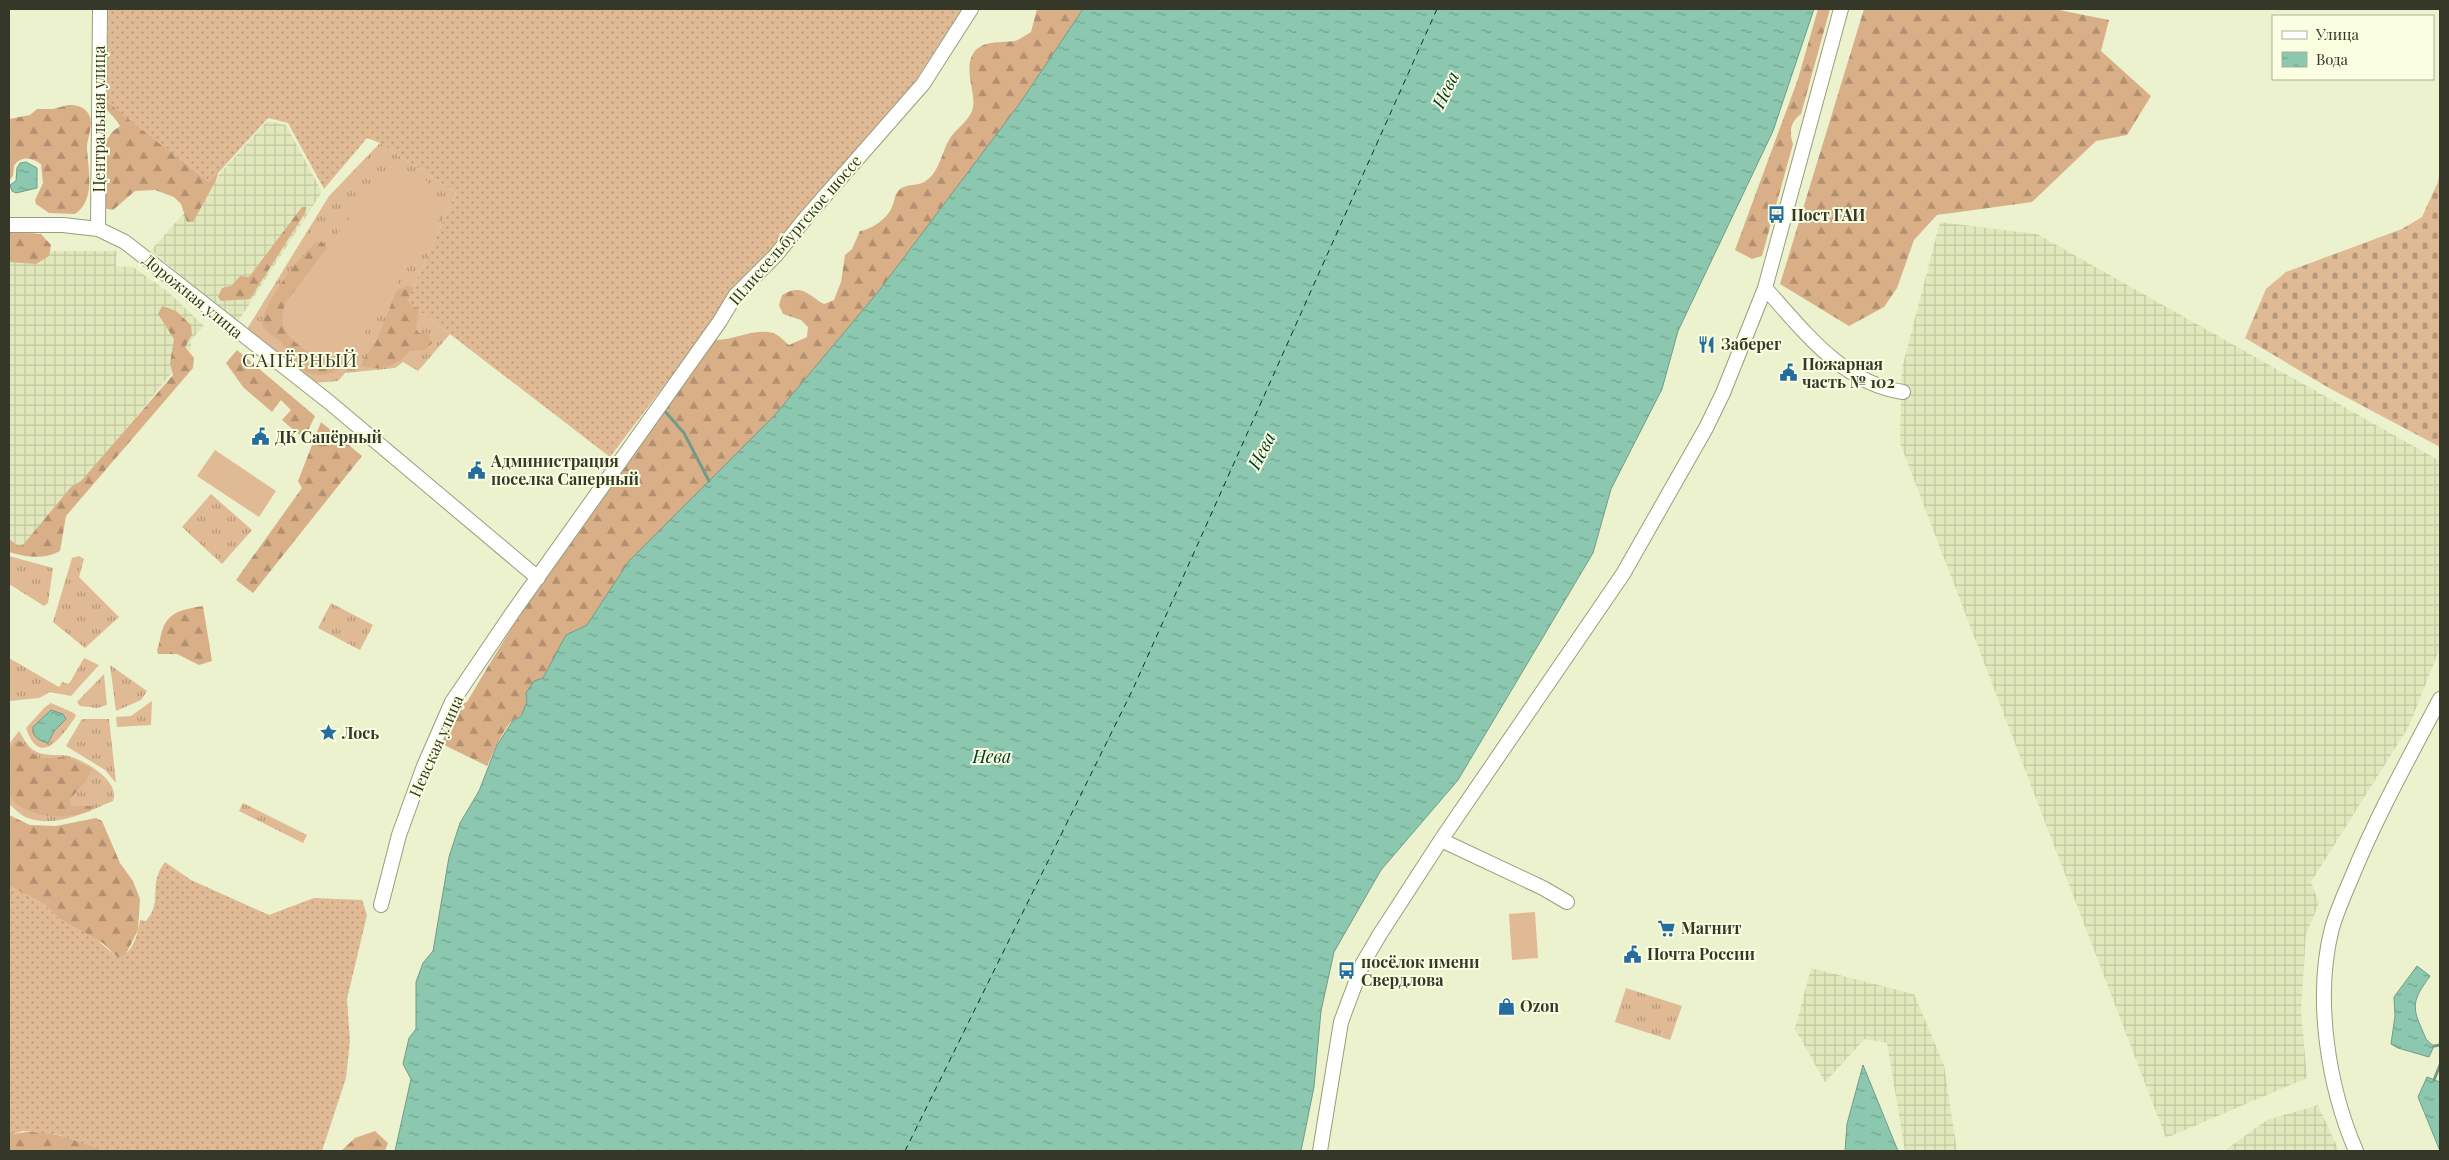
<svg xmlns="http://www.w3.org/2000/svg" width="2449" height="1160" font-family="'Playfair Display',serif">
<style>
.industrial{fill:url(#industrial-grid)}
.grass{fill:url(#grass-tufts)}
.forest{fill:url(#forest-firs)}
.cemetery{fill:url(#cemetery-stones)}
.garden{fill:url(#garden-dots)}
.pitch{fill:#e0b995}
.water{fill:url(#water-ripples);stroke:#719c87}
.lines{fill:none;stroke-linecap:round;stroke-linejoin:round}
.stream{stroke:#719c87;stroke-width:3}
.ferry{stroke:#003626;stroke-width:1;stroke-dasharray:6 5;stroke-linecap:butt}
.minor-casing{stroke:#989e7b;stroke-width:16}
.minor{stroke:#fff;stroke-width:14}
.labels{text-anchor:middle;stroke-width:4;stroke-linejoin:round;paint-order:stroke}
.street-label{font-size:16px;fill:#353729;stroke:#faffe1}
.poi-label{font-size:16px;font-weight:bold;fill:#353729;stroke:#faffe1;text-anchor:start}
.water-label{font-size:18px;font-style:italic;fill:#003626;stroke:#faffe1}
.quarter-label{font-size:19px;letter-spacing:1px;fill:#353729;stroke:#faffe1}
</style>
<defs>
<pattern id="industrial-grid" width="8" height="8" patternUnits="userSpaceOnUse" patternTransform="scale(1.25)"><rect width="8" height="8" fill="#e1e8bc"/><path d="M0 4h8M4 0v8" fill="none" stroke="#c2c8a2"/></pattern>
<pattern id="grass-tufts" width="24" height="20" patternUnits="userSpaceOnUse" patternTransform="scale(1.25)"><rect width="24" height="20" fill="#e0b995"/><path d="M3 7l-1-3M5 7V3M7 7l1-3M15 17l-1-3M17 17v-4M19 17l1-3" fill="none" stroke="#b6977a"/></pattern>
<pattern id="forest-firs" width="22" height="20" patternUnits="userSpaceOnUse" patternTransform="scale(1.25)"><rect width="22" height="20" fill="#d9af88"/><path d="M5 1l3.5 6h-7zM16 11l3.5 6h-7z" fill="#b18f6f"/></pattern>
<pattern id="cemetery-stones" width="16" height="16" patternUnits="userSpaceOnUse" patternTransform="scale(1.25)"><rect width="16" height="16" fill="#e0b995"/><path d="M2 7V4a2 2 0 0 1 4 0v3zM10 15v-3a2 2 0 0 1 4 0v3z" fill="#b6977a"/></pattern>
<pattern id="garden-dots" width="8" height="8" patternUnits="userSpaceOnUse" patternTransform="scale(1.25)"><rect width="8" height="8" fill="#e0b995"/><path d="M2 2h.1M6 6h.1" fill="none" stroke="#b6977a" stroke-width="1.8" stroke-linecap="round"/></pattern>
<pattern id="water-ripples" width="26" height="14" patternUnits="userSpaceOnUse" patternTransform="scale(1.25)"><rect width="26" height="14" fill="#8bc8af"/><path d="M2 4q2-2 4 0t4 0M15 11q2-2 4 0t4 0" fill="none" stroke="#72a38e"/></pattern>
</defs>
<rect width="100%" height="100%" fill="#ecf2ce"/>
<path class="industrial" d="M267,121l19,4 36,67 -85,131 -86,-73z
M1940,222l97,12 403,227v187l-31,78 -98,156 8,21 -13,32 -5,76 6,67 -141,60 -266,-695 2,-75z
M9,251h108l-1,15 17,1 35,25 36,34 -13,14v9l-166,205 -16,-9z
M1811,968l103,26 30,71 13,86h-52l-18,-108 -22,-4 -40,43 -30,-53z
M2318,1105l21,46h-115l43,-31z"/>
<path class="grass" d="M380,143l76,50 -49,108 43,33 -32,37 -15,-9 -8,6 -50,5 -7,8 -25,2 -66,-54 82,-133z
M211,494l41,36 -30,34 -40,-37z
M9,556l44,12 -5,35 -4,3 -35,-22z
M79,556l5,3 -5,18 40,40 -34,31 -32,-26 19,-64z
M331,603l42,22 -13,25 -42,-22z
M9,658l50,29 3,-5 7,2 15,-26 15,7 -28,31 -21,-4 -11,6 -30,3z
M110,665l37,26 -6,9 -25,11z
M104,674l3,31 -10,3 -17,-2 -3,-4z
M152,701l-1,24 -34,2 -1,-10 15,-1z
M51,703l23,10 2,3c-13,19 -36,54 -50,12l19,-21z
M82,719h27l7,64 -11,-13 -39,-24z
M19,731c5,8 9,17 18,21 10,5 23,1 35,5 16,6 48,24 41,44 -27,11 -56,27 -85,17 -7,-2 -14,-10 -19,-14v-60z
M243,803l64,32 -4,8 -64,-32z
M1626,988l56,18 -12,34 -55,-18z"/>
<path class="forest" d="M1037,9h46l-63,94 -142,189 -104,124 -145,145 -42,64 -21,10 -23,43c-22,9 -11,22 -22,37 -2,3 -7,4 -10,7 -10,11 -17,30 -24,44l-47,-23 17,-37 10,-4c73,-125 159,-249 249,-362 19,0 39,-12 57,-7 5,1 11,8 16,12l18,-8 1,-10 -7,-7 -18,-6 -4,-9 3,-10c20,-12 26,0 42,9l10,-4 7,-18 4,-27 7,-6 8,-18c12,-2 27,-12 32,-24 3,-6 2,-12 7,-17 7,-7 20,-3 28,-10 12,-8 15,-28 22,-40 6,-11 22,-20 24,-33 3,-15 -11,-40 2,-56 10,-11 26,-8 40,-10 6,-2 11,-6 16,-9z
M1818,9h12l-29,105c-11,8 -12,18 -8,30l-31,112 -10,3 -17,-9 63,-171z
M1864,9h190l55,11 -8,31 50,45 -24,39 -31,6 -64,61 -95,13 -23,25 -17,48 -13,19 -35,19 -69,-42z
M281,86l-59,76 -7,20 -22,40h-6l-6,-18 -7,-7 -19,-7 -20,1 -22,19 -10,-2 4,-68 5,-8 8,-6c-9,-17 -26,-17 -9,-39z
M68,105c10,0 18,2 22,12 3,9 -3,22 -3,31 1,21 9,52 -12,66l-26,-1 -13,-9 -1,-4 8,-17 -2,-19c-9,-6 -20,-9 -27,2l-1,10 -4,5v-62l21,-4 7,-6h16z
M302,207h4l-1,6 -55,86 -29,2 -3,-4 4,-9 9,-2 9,-10 9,1z
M9,232l32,2 10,11 -2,11 -13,8 -27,-2z
M317,242h5l7,8 12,114 -1,4c-13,11 -33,8 -45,-5 -5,-6 -8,-14 -13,-20 -6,-6 -16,-10 -20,-18 0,-20 38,-71 55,-83z
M407,286l10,2 4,9 -5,32 3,4 9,1 4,9 -7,7 -15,1c-13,15 -28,20 -48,15v-4l14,-20 21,-52z
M162,306l14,5 15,14 1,10 -7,12 9,11 -1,10 -127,148 -6,35c-16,9 -35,6 -51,1v-13l9,7 5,-1 48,-58 10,-6 92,-106 -3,-12 4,-24 -16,-25z
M237,350l78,66 -11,23 -22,-19 9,-10 -10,-10 -9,12 -29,-25 -17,-24z
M321,422l41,34 -109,137 -17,-13 66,-92 -4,-7z
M203,606l9,55 -13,4 -22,-11h-19l-1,-4c3,-7 3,-13 5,-19 6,-21 25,-22 41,-25z
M17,740l8,5 13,13 30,-1 24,12 -7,13 -15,17 1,7h20l1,4c-22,10 -70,10 -82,-15 -4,-8 -1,-35 -1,-46z
M9,815l21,10 26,1 40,-8 6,3 18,42 13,18 7,18 -2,31 -13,26 -7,2 -14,-14 -45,-25 -15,-15 -35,-18z
M9,1130l4,4c30,-7 64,5 91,17h-95z
M375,1131l13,12 -3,8h-44l14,-13z"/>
<path class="cemetery" d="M2440,170v277l-111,-59 -84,-50 21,-49 20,-17 116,-43 20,-12 16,-35z"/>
<path class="garden" d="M108,9h854l-46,71 -203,241 -103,136 -203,-156 49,-108 -76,-50 -13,-5 -43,51 -36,-66 -20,-5 -59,65 -102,-81z
M165,862l26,18 78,35 45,-17 48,2 5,15 -20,84 3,42 -4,37 -24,73h-218l-45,-16 -36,-4 -10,3 -4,-4v-244l35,18 15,15 36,19 23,20c15,-4 20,-25 22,-38l6,1c18,-21 1,-36 19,-59z"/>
<path class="pitch" d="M401,169c28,7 38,19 39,49l-82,125c-6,6 -10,13 -18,16 -17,6 -53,-17 -57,-34 -2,-9 0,-16 3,-23l98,-130z
M215,450l61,41 -17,26 -62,-41z
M1535,912l3,46 -26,2 -3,-46z"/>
<path class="water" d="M1083,9h731l-41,122 -95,200 -16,58 -51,100 -18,64 -135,227 -77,90 -47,82 -13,59 -7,76 -13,64h-906l16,-72 -8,-15 6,-26 7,-9v-47l7,-19 10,-12 16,-94 11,-34 19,-32 18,-46 15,-23 9,-6 6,-14 -1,-9 8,-12 9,-3 23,-43 21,-10 42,-64 145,-145 104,-124 142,-189z
M26,162l11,6v20l-21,5 -4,-2 -2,-6 6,-4 1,-13 3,-5z
M51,710l12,4 3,5 -12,12 -6,12c-8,-2 -16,-6 -15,-16z
M2417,966l13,10c-14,20 -20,28 -9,51 5,11 3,12 13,19l-5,11 -31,-9 -7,-4 4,-28 -1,-19z
M1863,1065l35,86h-53l2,-27z
M2427,1077l13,5v69l-22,-54z"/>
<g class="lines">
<path class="stream" d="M662,408l22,25 25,48
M2434,1046l6,-1
M2434,1080l6,-15"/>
<path class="ferry" d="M905,1151l228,-462 304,-680"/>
<defs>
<path id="minor" d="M9,225h54l35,4 27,13 204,160 209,176
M98,229l2,-220
M1765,288c39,43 77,95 138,104
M1441,840l102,48 24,14
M381,905l18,-70 25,-69 28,-64 61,-90 207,-291 15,-25 41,-41 33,-41 114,-130 48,-75
M1320,1151l21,-129 22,-59 17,-29 61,-94 182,-266 83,-146 17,-35 42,-105 76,-279
M2356,1151c-28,-65 -42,-153 -24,-223 5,-17 12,-33 19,-49 25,-62 58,-121 89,-180"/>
</defs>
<use href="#minor" class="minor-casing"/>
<use href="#minor" class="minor"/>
</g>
<defs>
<symbol id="bus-bare" viewBox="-9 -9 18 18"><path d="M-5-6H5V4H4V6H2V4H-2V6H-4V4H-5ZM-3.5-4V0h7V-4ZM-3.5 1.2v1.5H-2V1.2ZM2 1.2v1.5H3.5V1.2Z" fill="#256da1" stroke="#faffe1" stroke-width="2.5" paint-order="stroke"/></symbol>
<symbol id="restaurant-bare" viewBox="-9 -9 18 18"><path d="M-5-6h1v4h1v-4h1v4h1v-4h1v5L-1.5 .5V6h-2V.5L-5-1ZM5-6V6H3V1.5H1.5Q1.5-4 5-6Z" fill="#256da1" stroke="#faffe1" stroke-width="2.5" paint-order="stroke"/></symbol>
<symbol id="civic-bare" viewBox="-9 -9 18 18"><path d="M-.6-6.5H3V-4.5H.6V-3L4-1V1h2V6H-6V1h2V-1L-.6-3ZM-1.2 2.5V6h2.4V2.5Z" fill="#256da1" stroke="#faffe1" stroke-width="2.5" paint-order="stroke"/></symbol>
<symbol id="sight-bare" viewBox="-9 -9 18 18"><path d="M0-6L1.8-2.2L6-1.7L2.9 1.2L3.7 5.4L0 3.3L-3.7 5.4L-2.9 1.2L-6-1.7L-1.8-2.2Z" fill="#256da1" stroke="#faffe1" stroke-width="2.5" paint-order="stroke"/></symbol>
<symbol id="supermarket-bare" viewBox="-9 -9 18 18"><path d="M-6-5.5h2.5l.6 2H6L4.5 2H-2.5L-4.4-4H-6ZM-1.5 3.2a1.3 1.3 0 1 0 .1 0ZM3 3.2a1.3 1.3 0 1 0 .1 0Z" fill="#256da1" stroke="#faffe1" stroke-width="2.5" paint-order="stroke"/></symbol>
<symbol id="shop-bare" viewBox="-9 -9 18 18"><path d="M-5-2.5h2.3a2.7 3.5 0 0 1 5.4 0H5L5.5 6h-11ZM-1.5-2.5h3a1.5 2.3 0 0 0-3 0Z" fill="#256da1" stroke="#faffe1" stroke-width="2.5" paint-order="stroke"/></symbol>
</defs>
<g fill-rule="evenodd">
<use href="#bus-bare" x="1764" y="202" width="25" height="25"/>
<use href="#restaurant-bare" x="1694" y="332" width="25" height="25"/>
<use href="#civic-bare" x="1776" y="360" width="25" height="25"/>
<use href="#civic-bare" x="248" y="424" width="25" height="25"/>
<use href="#civic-bare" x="464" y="458" width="25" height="25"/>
<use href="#sight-bare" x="316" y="720" width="25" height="25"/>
<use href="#supermarket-bare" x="1654" y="916" width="25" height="25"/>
<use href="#civic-bare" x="1620" y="942" width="25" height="25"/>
<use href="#bus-bare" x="1334" y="958" width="25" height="25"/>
<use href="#shop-bare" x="1494" y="994" width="25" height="25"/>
</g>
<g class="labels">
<g class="street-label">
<text transform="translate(99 119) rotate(-90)" y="6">Центральная улица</text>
<text transform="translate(795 230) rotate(-49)" y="6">Шлиссельбургское шоссе</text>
<text transform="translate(193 296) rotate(39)" y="6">Дорожная улица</text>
<text transform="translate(436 746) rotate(-66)" y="6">Невская улица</text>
</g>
<g class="poi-label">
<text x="1791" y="221">Пост ГАИ</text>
<text x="1721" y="350">Заберег</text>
<text x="1802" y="370">Пожарная<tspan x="1802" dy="18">часть № 102</tspan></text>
<text x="275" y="443">ДК Сапёрный</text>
<text x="491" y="467">Администрация<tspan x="491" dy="18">поселка Саперный</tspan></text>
<text x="342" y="739">Лось</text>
<text x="1681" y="934">Магнит</text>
<text x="1647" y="960">Почта России</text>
<text x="1361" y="968">посёлок имени<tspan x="1361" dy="18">Свердлова</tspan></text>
<text x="1520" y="1012">Ozon</text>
</g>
<g class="water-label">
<text transform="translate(1446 90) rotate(-64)" y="6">Нева</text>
<text transform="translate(1262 451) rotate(-63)" y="6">Нева</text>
<text x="992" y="763">Нева</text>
</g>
<g class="quarter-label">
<text x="300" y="367">САПЁРНЫЙ</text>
</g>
</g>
<rect width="2449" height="1160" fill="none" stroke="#353729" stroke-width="20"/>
<rect x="2272" y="15" width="162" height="65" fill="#faffe1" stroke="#abaf97"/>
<rect x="2282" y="31" width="25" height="8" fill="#ffffff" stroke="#abaf97"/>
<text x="2316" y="40" font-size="15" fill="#353729">Улица</text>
<rect x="2282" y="52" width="25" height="15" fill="url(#water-ripples)" stroke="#abaf97"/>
<text x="2316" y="65" font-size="15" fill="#353729">Вода</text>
</svg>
